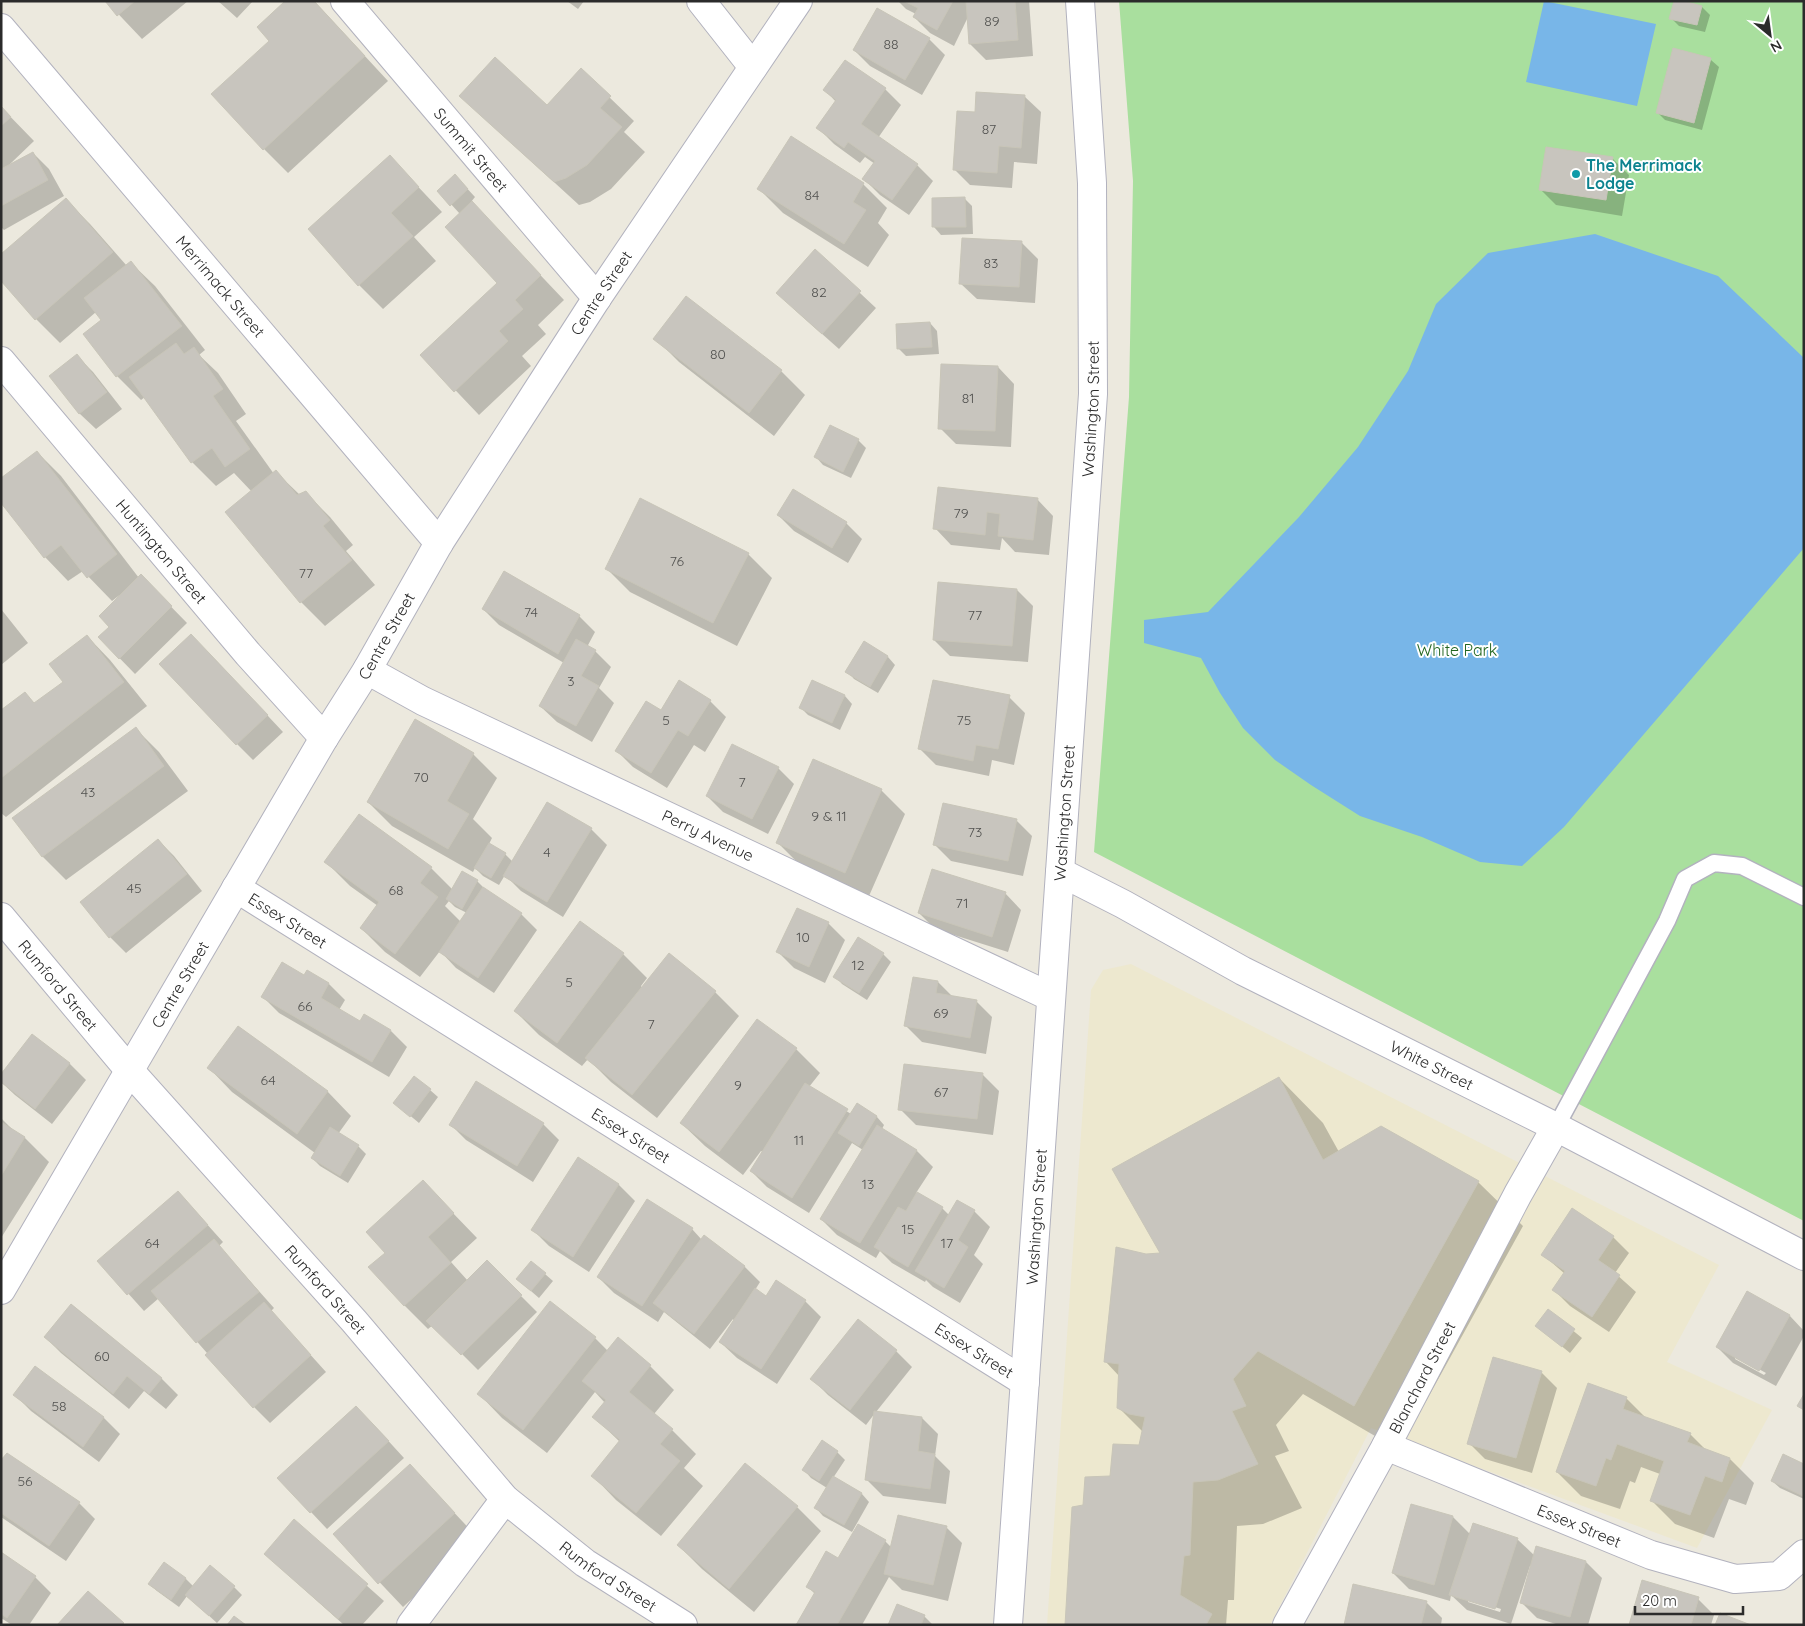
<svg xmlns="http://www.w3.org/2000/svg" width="1805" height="1626" font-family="Quicksand,sans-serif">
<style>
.education{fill:#ede8cf}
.green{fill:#a9df9e}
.water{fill:#78b6e8}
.shadow{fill:#0003;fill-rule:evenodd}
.building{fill:#c8c5be;stroke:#c8c5b8}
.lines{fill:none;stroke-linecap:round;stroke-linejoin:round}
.lane-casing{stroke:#b2b2be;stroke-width:19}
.street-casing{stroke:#b2b2be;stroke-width:30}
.secondary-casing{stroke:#b2b2be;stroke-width:30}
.lane{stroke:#fff;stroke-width:16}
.street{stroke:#fff;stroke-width:28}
.secondary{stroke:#fff;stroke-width:28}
.culture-dot{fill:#0f9aa8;stroke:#fff;stroke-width:2}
.labels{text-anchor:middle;stroke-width:4;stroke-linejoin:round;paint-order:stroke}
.number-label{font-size:14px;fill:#525250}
.street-label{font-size:16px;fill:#2b2b2b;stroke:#fff}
.culture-label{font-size:16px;font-weight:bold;fill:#0d838f;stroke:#fff;text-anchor:start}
.park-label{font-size:16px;fill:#21651f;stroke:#fff}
</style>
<rect width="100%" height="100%" fill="#ece9de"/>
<path class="education" d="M1131,964l588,301 -52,97 105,48 -75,138 -326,-120 -101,197h-223l44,-635 12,-20z"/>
<path class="green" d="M1119,1h685v1220l-710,-369 35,-455 4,-216z"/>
<path class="water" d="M1544,1l112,23 -19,82 -111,-24z
M1595,234l123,42 86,82v190l-240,279 -42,39 -42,-4 -58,-25 -62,-21 -49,-31 -36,-25 -32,-32 -23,-35 -19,-35 -57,-15v-23l64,-8 91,-95 59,-70 50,-76 28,-67 52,-51z"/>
<path class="shadow" d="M106,1h82l-46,38z
M218,1h35l-16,17z
M314,1l74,80 -100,92 -24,-24z
M567,1h17l-6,8z
M898,1h131l4,55 -47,4 -16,-16 -2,-27 -14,29 -24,-13 -16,-16 2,-3 -10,-5z
M1679,1l23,6 8,8 -5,17 -26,-6 -8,-8z
M929,39l16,16 -23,40 -52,-29 -16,-16z
M1674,50l37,10 8,7 -17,63 -37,-10 -8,-8z
M581,70l53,51 -10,11 21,20 -34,37 -21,13 -11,3 -94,-86 62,-12z
M885,89l16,16 -23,33 39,27 16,16 -24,34 -29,-20 -16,-16 11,-15 -10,-7 -5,6 -26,-19 -16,-16 18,-26 -11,-12z
M1024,96l17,16 -4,52 -23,-2 -2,26 -42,-3 -16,-16 22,-55z
M1,107l33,34 -25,24 24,-12 16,16 15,27 -60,34 -3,-3z
M791,138l72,46 24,24 -9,15 11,12 -21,32 -85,-54 -24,-24z
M390,157l52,55 -28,25 22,24 -53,48 -24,-24z
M1613,159l16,16 -7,41 -66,-11 -16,-16z
M463,184l12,13 -4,5 93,98 -26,25 8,9 -24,22 9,10 -52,49 -57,-60 77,-72 -39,-69 -21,-23z
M964,198l8,8 1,28 -32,1 -7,-8z
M66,200l24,24 37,42 4,-3 24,23 50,64 -6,5 19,18 28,41 -10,7 38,53 2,-2 24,23 6,-2 24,24 23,28 -7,6 29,34 -50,41 -24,-24 -74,-90 25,-20 -18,-19 -18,13 -24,-24 -47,-65 -4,3 -24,-24 -14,-56 -7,-8 -36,31 -24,-24 -35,-40z
M1022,243l16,16 -3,44 -58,-4 -17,-16z
M815,251l61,57 -37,41 -45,-40z
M686,297l95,74 24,24 -31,41 -95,-74 -24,-24z
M930,323l7,8 2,23 -33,2 -8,-8z
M77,356l16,16 29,37 -26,20 -16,-15 -30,-38z
M998,367l16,17 -3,63 -55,-3 -16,-16z
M858,440l8,8 -15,30 -28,-13 -7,-8z
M37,452l24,24 78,102 2,-2 46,47 -52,51 -36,-37 11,-10 12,-32 -1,-1 -9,7 -29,-30 -15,10 -23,-24z
M939,489l98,10 16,17 -4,39 -34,-3 -13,-14 -2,12 -49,-5 -16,-17z
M778,515l68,8 16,16 -14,24 -54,-32z
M748,554l24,24 -35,68 -107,-54 -24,-24z
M1017,590l16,16 -5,56 -78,-6 -16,-16z
M1,609l27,34 -27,22z
M483,609l96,7 16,16 -8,15 8,4 16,16 -12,21 15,15 -22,39 -35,-20 -17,-16 24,-43 -65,-38z
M87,636l23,24 37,46 -141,111 -5,-4v-101l23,-19 11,11 29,-22z
M864,643l24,14 7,8 -17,28 -24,-14 -7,-8z
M207,651l76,81 -30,28 -16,-16z
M812,681l33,15 7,8 -12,26 -32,-15 -8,-8z
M1009,697l16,16 -11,52 -22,-5 -3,16 -53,-11 -16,-16z
M710,701l16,16 -21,35 -11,-7 -27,43 -34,-21 -16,-16 44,-39z
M135,728l24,24 29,39 -122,89 -24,-24z
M473,754l24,24 -24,41 19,19 -3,6 16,10 8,8 78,-33 16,16 -44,72 -42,-26 -16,-16 -6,10 -16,-9 -8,-8 -2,4 -81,-46 -24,-24z
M778,768l16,16 -26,50 -45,-22 -16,-16z
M881,790l24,24 -36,82 -68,-30 -24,-24z
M1016,820l16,16 -9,40 -72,-15 -16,-16z
M158,840l16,16 28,35 -76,62 -16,-16z
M326,862l105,6 22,22 24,-9 8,8 36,25 16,16 -43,63 -38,-25 -16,-17 -20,26 -35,-25 -24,-24 17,-22 -28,-20zM449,901l6,6 12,6 -6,9 -16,-16z
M1005,893l16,17 -13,42 -73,-23 -16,-16z
M798,909l31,15 16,16 -20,43 -31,-15 -16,-16z
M623,954l24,24 -6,8 1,2 73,4 24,24 -82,102 -46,-36 -23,-23 -6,7 -43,-31 -24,-24z
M883,954l8,8 -24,38 -25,-16 -7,-8z
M308,972l21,12 16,16 -6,10 21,13 4,-7 27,15 16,16 -18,30 -110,-64 -16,-16 42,-20z
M938,982l14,14 24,5 16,16 -6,37 -64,-12 -16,-16z
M239,1027l89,65 23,24 -13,18 20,12 8,8 -18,29 -28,-17 -8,-8 3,-5 -83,-61 -23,-24z
M32,1036l38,28 16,16 -34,44 -37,-29 -14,-13z
M796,1049l24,24 -11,14 42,27 6,-9 20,12 7,8 -2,4 35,22 16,16 -17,26 26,15 7,7 25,-4 16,16 -16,28 9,9 -23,39 -27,-16 -7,-7 -1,2 -33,-19 -12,-12 -4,7 -39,-23 -16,-16 42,-69 -11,-7 -43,70 -42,-26 -16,-16 12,-19 -2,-1 -18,24 -38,-29 -24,-23z
M983,1075l16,16 -6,44 -77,-10 -16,-16z
M1279,1078l44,45 16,29 139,30 45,44 -124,224 -96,-56 -27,31 13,26 -14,5 27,52 -39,16 -26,2 -3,74h-6l-2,25h-160l18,-119 56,-59 3,-15 -25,-25 2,-30 -15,-16 41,-106 16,-1z
M430,1090l8,7 -19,26 -24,-20z
M1,1118l14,14 10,6 24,24 -48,76z
M450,1124h93l16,16 -26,42 -67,-42z
M578,1159l41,26 16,16 -46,71 -40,-26 -16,-16z
M423,1182l54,56 -26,24 17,19 19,-19 50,50 -59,58 -45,-45 -5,4 -24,-24z
M178,1192l45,50 -4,4 55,62 -3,3 55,61 -56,51 -16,-16 -95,-109 -15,13 -45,-50z
M692,1229l10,11 42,26 16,16 -5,8 12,7 38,4 16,16 -44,67 -40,-26 -17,-16 14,-21 -1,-2 -23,30 -46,-37 -6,10 -44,-29 -16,-16z
M1613,1237l16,16 -14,20 21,19 -27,40 -39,-26 -16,-16 11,-16 -22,-19z
M545,1274l8,7 -14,17 -22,-19z
M1747,1293l43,23 14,15v5l-28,50 -43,-23 -16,-16zM1735,1356l31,17 -2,2 -29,-16z
M550,1303l45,35 13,13 10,-12 32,27 24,24 -20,24 18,16 24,24 -12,14 19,18 -42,50 -45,-36 -23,-24 27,-34 -26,-25 11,-14 -10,-11 -48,61 -45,-35 -23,-24z
M72,1305l90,74 16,16 -12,14 -22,-18 -15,18 -68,-56 -16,-16z
M1548,1310l34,28 -12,15 -33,-27z
M896,1351l16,16 -36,45 46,6 16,16 -3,22 15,15 -4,33 -63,-8 -16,-16 8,-67 -9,12 -38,-30 -16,-16z
M35,1368l69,50 16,16 -21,28 -68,-51 -16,-16z
M1541,1372l16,16 -25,85 -47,-14 -16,-16z
M1626,1398l21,21 43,15 17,17 23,8 24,24 -8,22 -17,-6 -15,39 -39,-14 -24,-24 9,-26 -19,-7 -6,16 -5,-2 -10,28 -39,-13 -24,-24z
M372,1423l32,35 -77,71 -48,-51z
M837,1452l8,8 -12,18 29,16 7,8 -17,30 -29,-16 -7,-8 11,-20 -16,-10 -7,-8z
M1,1462l78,41 16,16 -29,42 -65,-44z
M1804,1465v34l-24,-11 -8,-7z
M433,1490l45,48 -75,69 -69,-73z
M797,1507l24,24 -67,81 -52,-43 -24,-24z
M1453,1517l18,18 46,4 18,17 51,6 16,16 -14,47h-29l-22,-7 -16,-16 11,-36h-2l-19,58 -44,-14 -16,-15 -1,6 -41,-12 -16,-16zM1468,1599l33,10 -1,3 -32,-10z
M294,1521l90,80 -22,24h-18l-79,-71z
M946,1527l16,16 -14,58 -46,-11 -13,-13 -27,48h-65l18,-31 -8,-8 31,-26 47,-19 7,7z
M1,1554l34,23 16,16 -22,32h-17l-11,-7z
M164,1564l22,15 8,8h40l8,8 -25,28 -30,-27 -8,11 -22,-16 -8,-7z
M1698,1599l16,16 -3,10h-81z
M1426,1602l16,16 -1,7h-96z
M897,1606l28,11 8,8h-43z"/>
<path class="building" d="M105,1h30l-18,15z
M285,1h29l51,55 -102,94 -52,-56 58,-53 -12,-14z
M904,1h49l-16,29 -24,-13 5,-9z
M966,1h49l3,39 -49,4z
M1674,1h10l18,5 -5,19 -28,-6z
M877,8l53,30 -25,42 -52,-30z
M1673,48l38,10 -17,65 -38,-10z
M495,57l52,48 34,-37 30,28 -11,12 22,19 -35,38 -21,13 -12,4 -95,-86z
M845,60l41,28 -25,36 57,40 -26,36 -30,-21 13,-18 -27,-19 -4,6 -28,-20 20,-28 -13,-10z
M976,92l49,3 -4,53 -22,-2 -2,27 -44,-3 4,-59 18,1z
M1,106l10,11 -10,9z
M791,136l73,47 -11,19 13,8 -22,34 -87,-55z
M1546,147l67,10 -7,43 -67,-10z
M33,152l15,28 -47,26v-37z
M390,155l29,32 -28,26 22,23 -55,50 -50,-57z
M455,174l13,15 -18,17 -13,-15z
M965,197l1,30h-34v-29z
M66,198l47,54 -78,68 -34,-39v-27z
M472,201l69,74 -26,25 8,9 -24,22 9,10 -54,51 -34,-37 77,-72 -52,-56z
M962,238l60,3 -3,46 -60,-3z
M815,249l46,42 -39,43 -46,-41z
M131,261l51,65 -66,51 -33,-43 18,-14 -17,-22z
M686,296l96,74 -33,43 -96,-74z
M930,322l2,25 -35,2 -1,-25z
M176,343l8,11 10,-7 29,42 -10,7 37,53 -25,18 -13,-19 -21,15 -62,-86z
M77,354l30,38 -28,22 -30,-38z
M941,364l57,2 -3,65 -57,-2z
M830,425l29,14 -16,33 -29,-15z
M37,451l80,103 -30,24 -26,-33 -17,13 -43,-55v-25z
M276,470l21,25 9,-4 24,29 -7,6 29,34 -52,43 -75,-91z
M938,487l100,11 -5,42 -35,-4 2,-22 -13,-2 -2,23 -52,-6z
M793,489l54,33 -15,26 -55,-33z
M640,498l109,55 -36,70 -108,-54z
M504,571l76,44 -22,39 -76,-45z
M141,574l31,32 -53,53 -21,-22 11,-10 -10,-11z
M938,582l79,7 -5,57 -79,-6z
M191,634l77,81 -32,30 -77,-81z
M87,635l37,47 -123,96v-68l24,-18 9,11 29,-21 -14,-18z
M576,639l20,11 -15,26 18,10 -23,40 -37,-20z
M864,641l24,15 -18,31 -25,-15z
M679,680l32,20 -23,36 -10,-6 -27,43 -36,-22 31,-50 15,9z
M812,680l33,15 -13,28 -33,-15z
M933,680l77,15 -12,54 -22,-4 -3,16 -55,-12z
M415,719l59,34 -27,48 22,13 -21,35 -81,-47z
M136,727l28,39 -122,91 -30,-39z
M732,744l47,23 -27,52 -46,-23z
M813,759l69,30 -37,84 -69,-30z
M547,802l45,26 -45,74 -44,-26z
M943,803l74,16 -9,42 -75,-16z
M359,814l73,53 -12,16 18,14 -43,57 -35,-26 19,-26 -55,-40z
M158,839l29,35 -78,64 -29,-36z
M489,843l17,10 -15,25 -17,-10z
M932,869l74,23 -14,45 -74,-24z
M462,871l16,9 -16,29 -16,-10z
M483,887l39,26 -44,65 -39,-26z
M797,908l32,14 -20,45 -33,-15z
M580,921l44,32 -67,90 -43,-32z
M858,937l26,16 -25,40 -26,-16z
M669,953l47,38 -84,104 -47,-37z
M282,962l22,13 3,-5 22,13 -8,15 39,23 4,-7 27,16 -19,32 -111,-65z
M913,977l25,4 -2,12 41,7 -7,38 -66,-12z
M757,1019l40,29 -78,104 -39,-29z
M238,1026l90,65 -31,43 -90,-66z
M32,1034l38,29 -35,46 -34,-27v-8z
M904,1064l79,9 -6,46 -79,-9z
M414,1076l17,13 -21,28 -17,-14z
M1279,1077l44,83 58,-34 98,55 -125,225 -96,-55 -25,28 13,27 -14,5 26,53 -40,16 -25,2 -3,73 -6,1 -4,39 32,19 -6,11h-141l7,-118 11,-2 2,-28 25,-1 3,-32 26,1 6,-28 -16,-3 -12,-6 2,-44 -15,-2 12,-115 30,7 14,-1 -48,-84z
M476,1081l68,42 -27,43 -68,-41z
M805,1083l43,26 -56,89 -42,-27z
M857,1103l20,13 -18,30 -21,-13z
M1,1122l24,15 -24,39z
M877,1125l40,25 -57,93 -40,-24z
M330,1127l29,18 -19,31 -29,-18z
M578,1157l41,27 -46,73 -42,-27z
M423,1180l31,33 -26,24 23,26 -47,43 -36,-39 17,-14 -19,-21z
M178,1191l30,34 -81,70 -30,-34z
M917,1192l26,15 -35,60 -34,-20 24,-40 8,4z
M647,1199l46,29 -51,78 -45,-29z
M957,1200l18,10 -17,30 10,7 -24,41 -29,-17z
M1572,1208l42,28 -16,24 22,15 -28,42 -40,-27 13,-19 -24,-16z
M704,1235l41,31 -51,68 -41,-31z
M214,1239l45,53 -63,51 -45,-52z
M487,1260l35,35 -61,60 -35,-34z
M531,1261l15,12 -15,18 -15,-12z
M776,1280l30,20 -45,69 -42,-27 36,-54 11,8z
M1747,1291l43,24 -31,56 -43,-24z
M550,1301l46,36 -73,93 -46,-36z
M264,1302l47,53 -58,53 -48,-53z
M71,1304l91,74 -13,16 -22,-18 -14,18 -69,-57z
M1548,1309l27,20 -13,18 -27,-21z
M858,1319l39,31 -47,60 -40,-31z
M618,1337l33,28 -22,27 44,37 -13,15 20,17 -44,52 -45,-37 29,-36 -28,-23 14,-17 -24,-19z
M1493,1357l49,14 -26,87 -49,-14z
M35,1366l69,51 -21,30 -70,-52z
M1588,1383l39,14 -4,12 68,24 -4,9 43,16 -8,24 -17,-6 -15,39 -40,-14 14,-40 -47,-17 -6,16 -5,-2 -10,28 -40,-14z
M1804,1394v16l-7,-4z
M356,1406l33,35 -79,72 -33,-35z
M874,1411l48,6 -4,34 17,3 -5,35 -65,-9z
M822,1440l16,11 -19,30 -17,-11z
M7,1453l73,49 -31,44 -48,-33v-53z
M1783,1454l21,10 -1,32 -32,-15z
M745,1463l53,43 -69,83 -52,-44z
M410,1464l45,49 -77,71 -45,-50z
M833,1476l29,17 -18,32 -30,-17z
M1411,1504l42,12 -19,69 -42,-12z
M898,1515l49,11 -14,59 -49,-11z
M294,1519l74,65 -30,35 -74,-65z
M1473,1523l45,15 -23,71 -46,-14z
M858,1524l28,16 -49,85h-41l19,-33 -9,-5 20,-36 12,7z
M1536,1546l50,15 -16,56 -50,-14z
M1,1552l35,24 -29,42 -6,-4z
M164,1562l22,16 -15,22 -23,-16z
M210,1565l25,21 -26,30 -24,-21z
M1642,1580l57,17 -8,28h-62z
M1353,1584l74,17 -6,24h-77z
M88,1591l36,32 -2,2h-65z
M897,1604l28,11 -4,10h-33z
M1720,1613l31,12h-36z
M234,1616l12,9h-19z"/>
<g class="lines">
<defs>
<path id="lane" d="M1556,1127l111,-206 18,-42 29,-16 28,3 62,31"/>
<g id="street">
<path id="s1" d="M345,1l252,297"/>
<path d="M701,1l52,66"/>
<path id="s2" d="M1,28l438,515"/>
<path id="s3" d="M1,361l247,293 76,84"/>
<path id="s4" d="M367,670l56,31 628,296"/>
<path id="s5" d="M1060,872l63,32 120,67 313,156 248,129"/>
<path id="s6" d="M236,888l789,494"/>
<path id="s7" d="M1,917l129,154 224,250 151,178 80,64 98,62"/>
<path id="s8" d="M1386,1446l265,109 84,24 44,-3 25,-22"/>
<path d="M411,1625l94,-126"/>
<path id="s9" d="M1287,1625l99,-179 132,-252 38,-67"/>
</g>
<g id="secondary">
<path id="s10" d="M1,1290l323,-552 43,-68 72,-127 158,-245 201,-297"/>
<path id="s11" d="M1008,1625l85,-1231 -1,-211 -12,-182"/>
</g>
</defs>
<use href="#lane" class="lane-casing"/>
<use href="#street" class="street-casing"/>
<use href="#secondary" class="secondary-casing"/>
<use href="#lane" class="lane"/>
<use href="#street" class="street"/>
<use href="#secondary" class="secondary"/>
</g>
<circle class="culture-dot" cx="1576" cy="174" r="5"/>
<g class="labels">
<g class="number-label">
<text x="992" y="26">89</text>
<text x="891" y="49">88</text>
<text x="989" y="134">87</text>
<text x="812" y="200">84</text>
<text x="991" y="268">83</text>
<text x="819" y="297">82</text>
<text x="718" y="359">80</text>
<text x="968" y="403">81</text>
<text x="961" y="518">79</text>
<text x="677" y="566">76</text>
<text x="306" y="578">77</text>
<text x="531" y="617">74</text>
<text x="975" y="620">77</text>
<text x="571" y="686">3</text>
<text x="666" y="725">5</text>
<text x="964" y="725">75</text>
<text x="421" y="782">70</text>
<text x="742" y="787">7</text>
<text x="88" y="797">43</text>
<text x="829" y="821">9 &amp; 11</text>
<text x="975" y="837">73</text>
<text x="547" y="857">4</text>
<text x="134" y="893">45</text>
<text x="396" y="895">68</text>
<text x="962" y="908">71</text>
<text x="803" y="942">10</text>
<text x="858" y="970">12</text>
<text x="569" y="987">5</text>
<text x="305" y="1011">66</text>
<text x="941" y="1018">69</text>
<text x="651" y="1029">7</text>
<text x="268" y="1085">64</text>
<text x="738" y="1090">9</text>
<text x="941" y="1097">67</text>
<text x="799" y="1145">11</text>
<text x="868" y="1189">13</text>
<text x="908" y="1234">15</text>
<text x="152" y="1248">64</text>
<text x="947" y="1248">17</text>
<text x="102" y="1361">60</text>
<text x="59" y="1411">58</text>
<text x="25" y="1486">56</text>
</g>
<g class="street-label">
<text dy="6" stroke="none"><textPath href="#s1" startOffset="195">Summit Street</textPath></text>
<text dy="6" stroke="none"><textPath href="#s2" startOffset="339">Merrimack Street</textPath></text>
<text dy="6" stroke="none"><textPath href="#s10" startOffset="1164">Centre Street</textPath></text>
<text dy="6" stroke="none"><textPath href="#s11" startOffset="1219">Washington Street</textPath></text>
<text dy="6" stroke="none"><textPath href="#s3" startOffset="249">Huntington Street</textPath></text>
<text dy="6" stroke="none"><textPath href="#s10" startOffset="759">Centre Street</textPath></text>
<text dy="6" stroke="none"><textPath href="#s11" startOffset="814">Washington Street</textPath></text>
<text dy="6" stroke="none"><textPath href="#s4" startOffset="379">Perry Avenue</textPath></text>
<text dy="6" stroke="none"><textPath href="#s6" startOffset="61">Essex Street</textPath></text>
<text dy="6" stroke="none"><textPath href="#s7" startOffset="89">Rumford Street</textPath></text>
<text dy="6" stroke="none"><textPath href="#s10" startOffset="354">Centre Street</textPath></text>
<text dy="6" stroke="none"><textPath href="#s5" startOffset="419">White Street</textPath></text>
<text dy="6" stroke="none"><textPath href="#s6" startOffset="466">Essex Street</textPath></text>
<text dy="6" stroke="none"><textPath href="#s11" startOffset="409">Washington Street</textPath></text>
<text dy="6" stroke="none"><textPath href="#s7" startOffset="494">Rumford Street</textPath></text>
<text dy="6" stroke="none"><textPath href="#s6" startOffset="871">Essex Street</textPath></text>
<text dy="6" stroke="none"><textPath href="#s9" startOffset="282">Blanchard Street</textPath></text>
<text dy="6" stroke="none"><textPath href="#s8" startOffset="209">Essex Street</textPath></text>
<text dy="6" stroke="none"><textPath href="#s7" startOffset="899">Rumford Street</textPath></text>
</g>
<g class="culture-label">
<text x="1586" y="171">The Merrimack<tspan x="1586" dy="18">Lodge</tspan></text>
</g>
<g class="park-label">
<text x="1457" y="656">White Park</text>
</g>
</g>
<rect width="1805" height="1626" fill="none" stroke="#2b2b2b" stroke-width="5"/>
<g transform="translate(1770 35) rotate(151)" stroke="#ffffff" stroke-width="4" paint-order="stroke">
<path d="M0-4L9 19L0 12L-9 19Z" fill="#2b2b2b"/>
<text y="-8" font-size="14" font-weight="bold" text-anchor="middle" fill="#2b2b2b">N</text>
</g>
<path d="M1635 1606v8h108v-8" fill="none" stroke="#2b2b2b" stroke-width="2.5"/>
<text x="1642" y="1606" font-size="15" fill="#2b2b2b" stroke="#ffffff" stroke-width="4" paint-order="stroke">20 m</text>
</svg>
